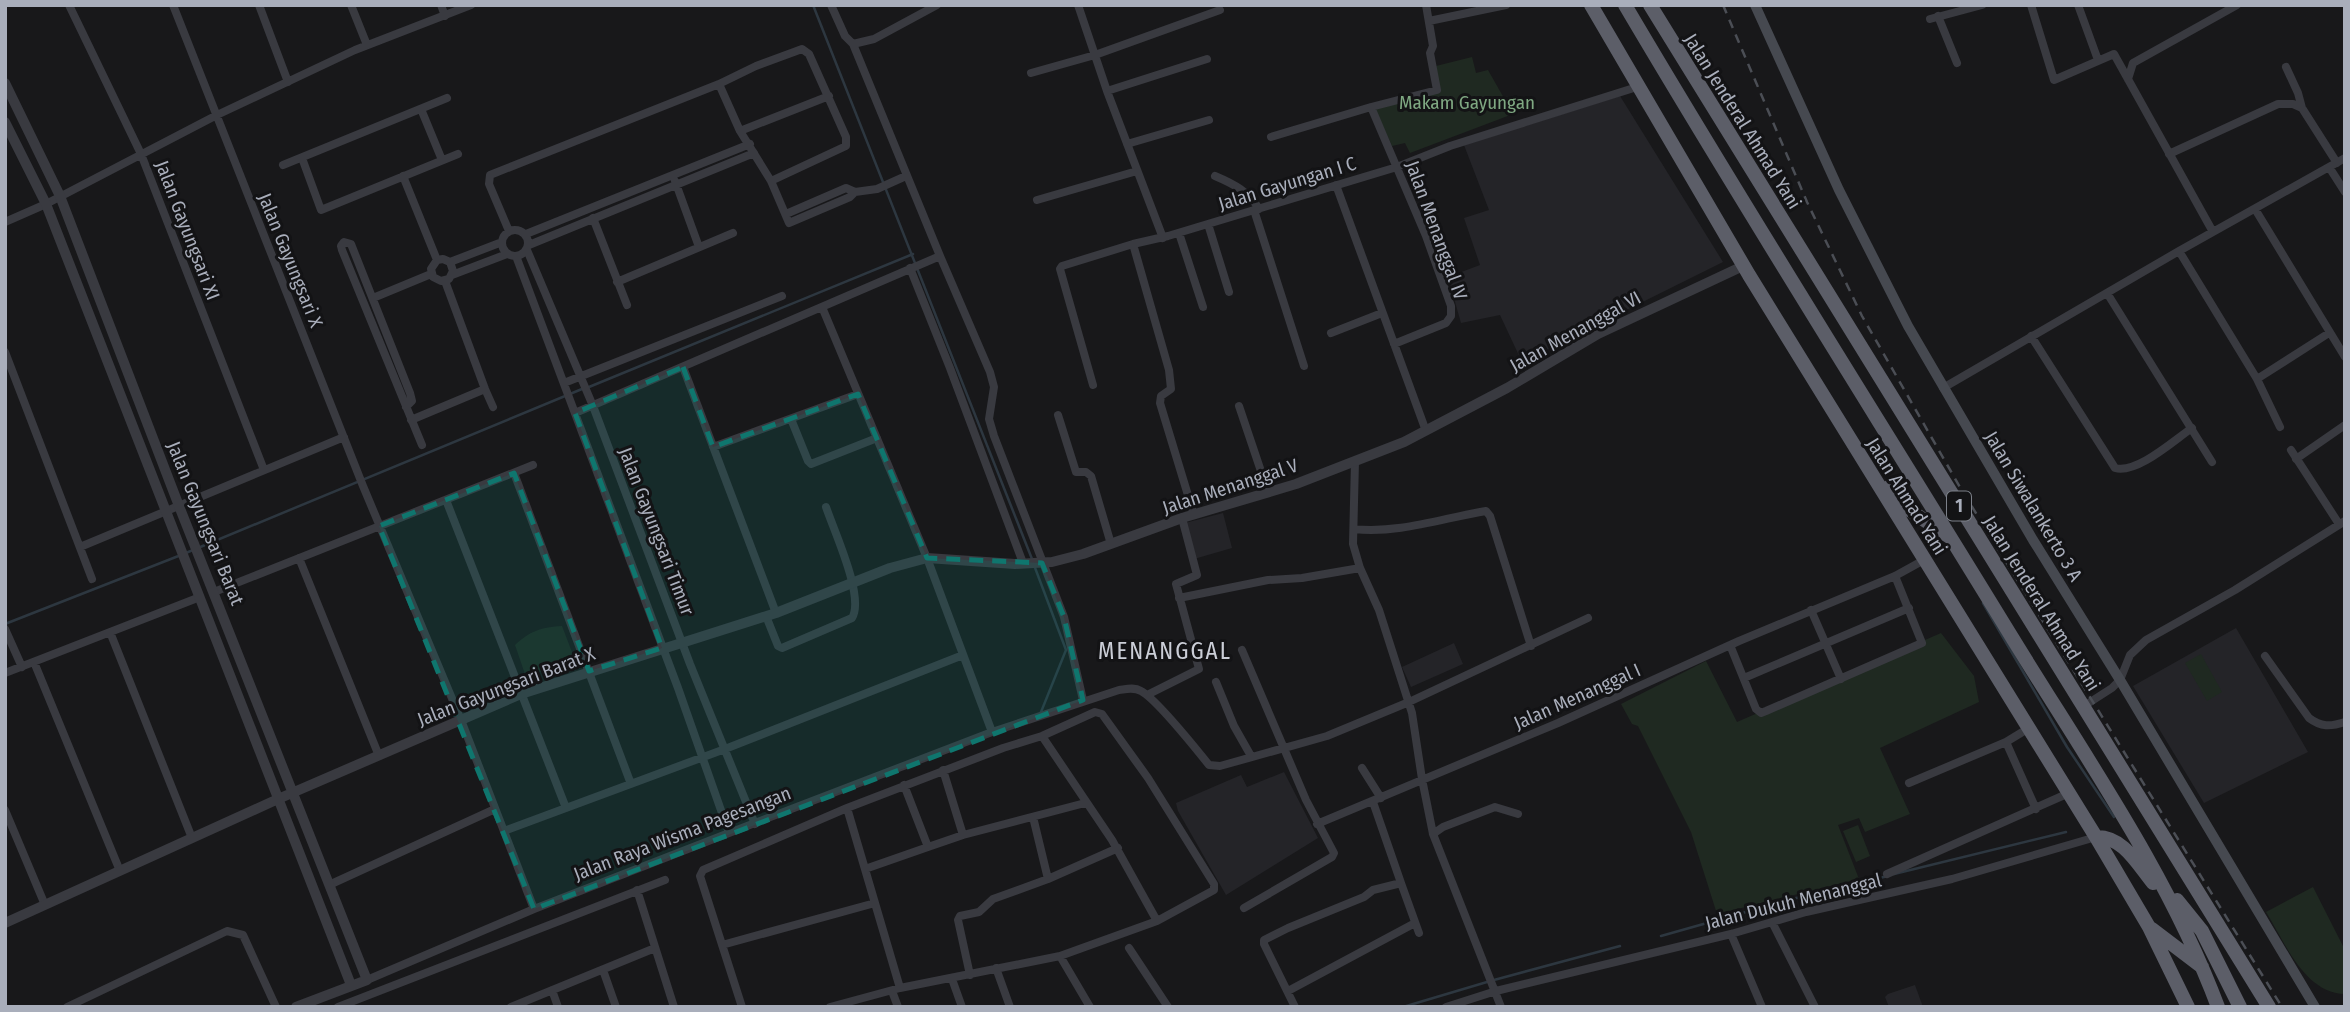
<svg xmlns="http://www.w3.org/2000/svg" width="2350" height="1012" font-family="'Fira Sans Condensed',sans-serif">
<style>
.built{fill:#242428}
.green{fill:#1f2921}
.lines{fill:none;stroke-linecap:round;stroke-linejoin:round}
.stream{stroke:#2d3740;stroke-width:2.5}
.minor{stroke:#393a40;stroke-width:8}
.tertiary{stroke:#393a40;stroke-width:10}
.secondary{stroke:#464950;stroke-width:10}
.trunk{stroke:#5c5e68;stroke-width:14}
.rail{stroke:#4b4e55;stroke-width:2.5;stroke-dasharray:9 7;stroke-linecap:butt}
.marked{fill:#0f766e;fill-opacity:0.2;stroke:#0f766e;stroke-width:5;stroke-dasharray:14 9;stroke-linejoin:round}
.labels{text-anchor:middle;stroke-width:6;stroke-linejoin:round;paint-order:stroke}
.shield{fill:#131315;stroke:#7c8089;stroke-width:2}
.shield-label{font-size:18px;font-weight:bold;fill:#a9aebb}
.park-label{font-size:19px;fill:#7fa882;stroke:#131315}
.street-label{font-size:19px;fill:#a9aebb;stroke:#131315}
.quarter-label{font-size:23px;letter-spacing:2px;fill:#cbced7;stroke:#131315}
</style>
<rect width="100%" height="100%" fill="#18181a"/>
<path class="built" d="M1620,96l103,166 -201,100 -22,-47 -39,8 -13,-46 32,-12 -16,-47 25,-8 -25,-65z
M1223,513l9,35 -38,11 -9,-36z
M2236,628l72,124 -104,51 -71,-117z
M1454,643l9,21 -52,23 -9,-20z
M1284,772l34,66 -92,57 -48,-84 -2,-8 65,-28 6,12z
M1915,985l8,22h-34l-4,-10 3,-3z"/>
<path class="green" d="M1472,57l4,16 12,-3 25,44 -103,39 -5,-10 -13,3 -17,-37 65,-17 -4,-26z
M562,626l13,34 -49,17 -11,-32c15,-14 27,-18 47,-19z
M1941,633l33,43 5,26 -99,46 30,66 -45,18 -6,-14 -21,7 21,54 -142,35 -26,-82 -53,-106 -6,-2 -11,-20 85,-43 31,61z
M2201,654l21,38 -15,9 -22,-38z
M1858,825l12,31 -14,6 -13,-31z
M2313,887l32,63v44c-41,-1 -60,-52 -79,-82z"/>
<g class="lines">
<path class="stream" d="M813,5l219,554
M589,387l324,-133
M1034,565l32,85 -25,62
M1983,603l84,144 47,70
M5,624l176,-69 401,-166
M1894,874l172,-42
M1661,936l131,-37 96,-23
M1494,980l126,-34
M1403,1007l84,-25"/>
<path class="minor" d="M69,5l72,149 123,316
M173,5l190,481 98,234 73,189
M259,5l29,77
M351,5l16,40
M441,5l4,11
M831,5l14,31 8,8 87,212 50,116 4,15 -5,32 5,17 70,181 19,83
M1078,5l29,86 56,147
M2031,5l23,75 60,-26 99,178
M2078,5l20,55
M1938,16l19,47
M1930,19l52,-14
M1429,21l77,-16
M853,44l21,-5 63,-34
M2286,67l12,26 4,15
M1031,73l64,-18 125,-45
M2128,79l5,-16 104,-58
M719,84l37,-18 46,-17 7,5 37,83v9l-75,35
M1107,91l100,-32
M1371,107l66,-17 -7,-37 3,-7 -7,-41
M421,109l21,51
M740,131l89,-35
M1271,137l100,-30 55,129 25,70v10l-5,7 -52,21
M1127,144l82,-24
M2169,154l109,-50h15l9,4 35,55
M302,158l19,52 137,-56
M283,165l164,-67
M2329,167l16,25
M403,176l34,84
M1215,176c19,8 34,16 44,33
M675,181l24,66
M1336,185l90,246
M1037,200l100,-29
M2255,209l90,148
M1254,210l50,156
M786,214l60,-26 9,4
M593,218l34,87
M5,222l41,-18 171,-89 138,-65 116,-45
M1208,224l21,68
M502 243a13 13 0 1 1 26 0a13 13 0 1 1-26 0Z
M509,231l-20,-47 1,-9 229,-91 21,47 31,50 18,42 61,-26 5,-5 22,-3 29,-13
M1179,233l24,74
M526,234l224,-90
M1133,244l36,126 2,19 -10,7 -1,7 34,112
M529,245l225,-92
M527,250l66,156 97,258 65,160
M2179,251l78,128 23,48
M516,256l162,432 51,145
M450,262l3,9 -4,8 -8,2 -8,-4 -2,-8 6,-9 6,-1 7,3 52,-20
M910,268l40,100 73,195
M452,275l55,-21
M445,281l40,108 8,18
M617,282l116,-49
M2107,293l105,169
M373,298l58,-24
M822,307l105,251 65,174
M1331,333l51,-20
M2031,336l84,132c22,6 58,-27 77,-40
M5,352l87,227
M683,367l93,246
M2257,379l72,-46
M564,383l218,-87
M1093,385l-33,-116 2,-3 71,-22 35,-8 229,-69 53,-21 187,-59
M1943,388l236,-137 166,-93
M1239,406l29,86
M406,407l6,-6 -2,-8 -59,-149 -7,-2 -3,4 1,4 80,195
M575,413l365,-157
M1058,415l18,57h10l5,4 20,68
M791,419l17,42 3,3 66,-26
M411,420l74,-31
M713,447l145,-53
M2291,450l48,74
M2296,459l49,-34
M1355,461l-2,83 7,24 19,42 33,103 10,66 11,55 68,173
M514,473l117,311
M446,500l120,308
M1354,529c44,5 89,-11 132,-18l4,5 41,130
M80,547l264,-110
M299,558l80,198
M214,592l319,-127
M1179,598l89,-18 34,-2 58,-10
M1811,610l30,69
M766,616l12,30 4,2 70,-30c13,-21 -18,-87 -26,-111
M5,629l17,38
M110,632l82,206
M1730,645l26,64 5,4 5,-2 156,-68 -27,-67
M1242,650l64,150 28,53 -2,4 -88,51
M2265,656l44,62c12,9 21,9 36,4
M34,662l86,209
M5,673l195,-76
M1744,678l165,-70
M1216,682l18,44 17,30
M1147,695l52,-26 -23,-85 21,-9 -15,-57
M2084,706l28,-18 8,-8 10,-25 16,-15 89,-50 110,-69
M1042,736l70,104 45,81
M2006,742l23,-14
M1362,768l19,30
M943,770l20,65
M1909,783l97,-41 30,67
M847,808l53,180
M5,810l40,95
M1033,817l15,62
M1317,824l241,-101 181,-82 156,-65 29,-16
M504,831l221,-82 238,-94
M1433,834l10,-7 52,-20 23,7
M928,847l35,-12 122,-32
M865,869l63,-22 -24,-62
M1887,874l182,-81
M1401,883l18,50
M329,885l166,-76
M637,890l37,117
M1772,922l43,85
M1731,934l31,73
M722,945l153,-42
M1129,948l39,59
M1060,956l30,51
M996,968l14,39
M603,970l13,37
M970,975l-12,-55 2,-4 19,-4 14,-13 55,-20 70,-31
M952,979l10,28
M367,980l167,-71 195,-76 263,-101 127,-42c8,-1 15,-3 22,1 15,8 56,59 68,74l11,1 107,-30 82,-34 179,-84
M552,990l6,17
M892,991l6,16
M1288,991l127,-68
M67,1007l160,-76 16,4 33,72
M338,1007l327,-127
M511,1007l144,-59
M742,1007l-42,-131 3,-6 144,-62 156,-60 39,-12 53,-24 7,2 46,64 66,106v6l-57,31 -97,35 -160,32 -70,19
M1295,1007l-31,-63v-4l24,-12 76,-31 9,-7 28,-7 -28,-81
M1446,1007l50,-16 235,-57 75,-22 146,-33 144,-42"/>
<path class="tertiary" d="M5,83l55,113 119,310 188,474 -71,27
M5,122l41,82 305,781
M5,923l273,-124 243,-105 255,-81 114,-45 37,-10 88,6 37,-2 31,-8 99,-36 114,-34 108,-42 103,-54 91,-54 145,-68"/>
<path class="secondary" d="M1755,5l84,185 69,136 125,214 87,140 195,327"/>
<path class="trunk" d="M1591,5l158,270 347,562 53,90 39,80
M1625,5c126,214 259,423 388,634 73,119 156,237 205,368
M1650,5l619,1002
M1889,487l10,16 49,33
M2096,837c27,-1 42,28 57,46
M2177,900l25,31 38,76
M2152,929l50,38"/>
<path class="rail" d="M1723,5l84,197 55,114 99,173 321,518"/>
</g>
<path class="marked" d="M683,367l30,80 145,-53 69,164 115,5 22,54 19,83 -549,209 -155,-383 135,-53 75,198 73,-23 -87,-235z"/>
<g class="labels">
<rect class="shield" x="1947" y="491.5" width="24" height="29" rx="5"/>
<g class="shield-label">
<text x="1959" y="512">1</text>
</g>
<g class="park-label">
<text x="1467" y="109">Makam Gayungan</text>
</g>
<g class="street-label">
<text transform="translate(1743 121) rotate(58)" y="7">Jalan Jenderal Ahmad Yani</text>
<text transform="translate(1287 183) rotate(-17)" y="7">Jalan Gayungan I C</text>
<text transform="translate(188 230) rotate(69)" y="7">Jalan Gayungsari XI</text>
<text transform="translate(1437 230) rotate(70)" y="7">Jalan Menanggal IV</text>
<text transform="translate(291 260) rotate(68)" y="7">Jalan Gayungsari X</text>
<text transform="translate(1575 331) rotate(-29)" y="7">Jalan Menanggal VI</text>
<text transform="translate(1230 486) rotate(-18)" y="7">Jalan Menanggal V</text>
<text transform="translate(1907 496) rotate(58)" y="7">Jalan Ahmad Yani</text>
<text transform="translate(2034 506) rotate(59)" y="7">Jalan Siwalankerto 3 A</text>
<text transform="translate(206 523) rotate(68)" y="7">Jalan Gayungsari Barat</text>
<text transform="translate(657 531) rotate(69)" y="7">Jalan Gayungsari Timur</text>
<text transform="translate(2042 603) rotate(58)" y="7">Jalan Jenderal Ahmad Yani</text>
<text transform="translate(506 686) rotate(-21)" y="7">Jalan Gayungsari Barat X</text>
<text transform="translate(1577 696) rotate(-24)" y="7">Jalan Menanggal I</text>
<text transform="translate(682 833) rotate(-21)" y="7">Jalan Raya Wisma Pagesangan</text>
<text transform="translate(1793 901) rotate(-14)" y="7">Jalan Dukuh Menanggal</text>
</g>
<g class="quarter-label">
<text x="1165" y="659">MENANGGAL</text>
</g>
</g>
<rect width="2350" height="1012" fill="none" stroke="#a9aebb" stroke-width="14"/>
</svg>
